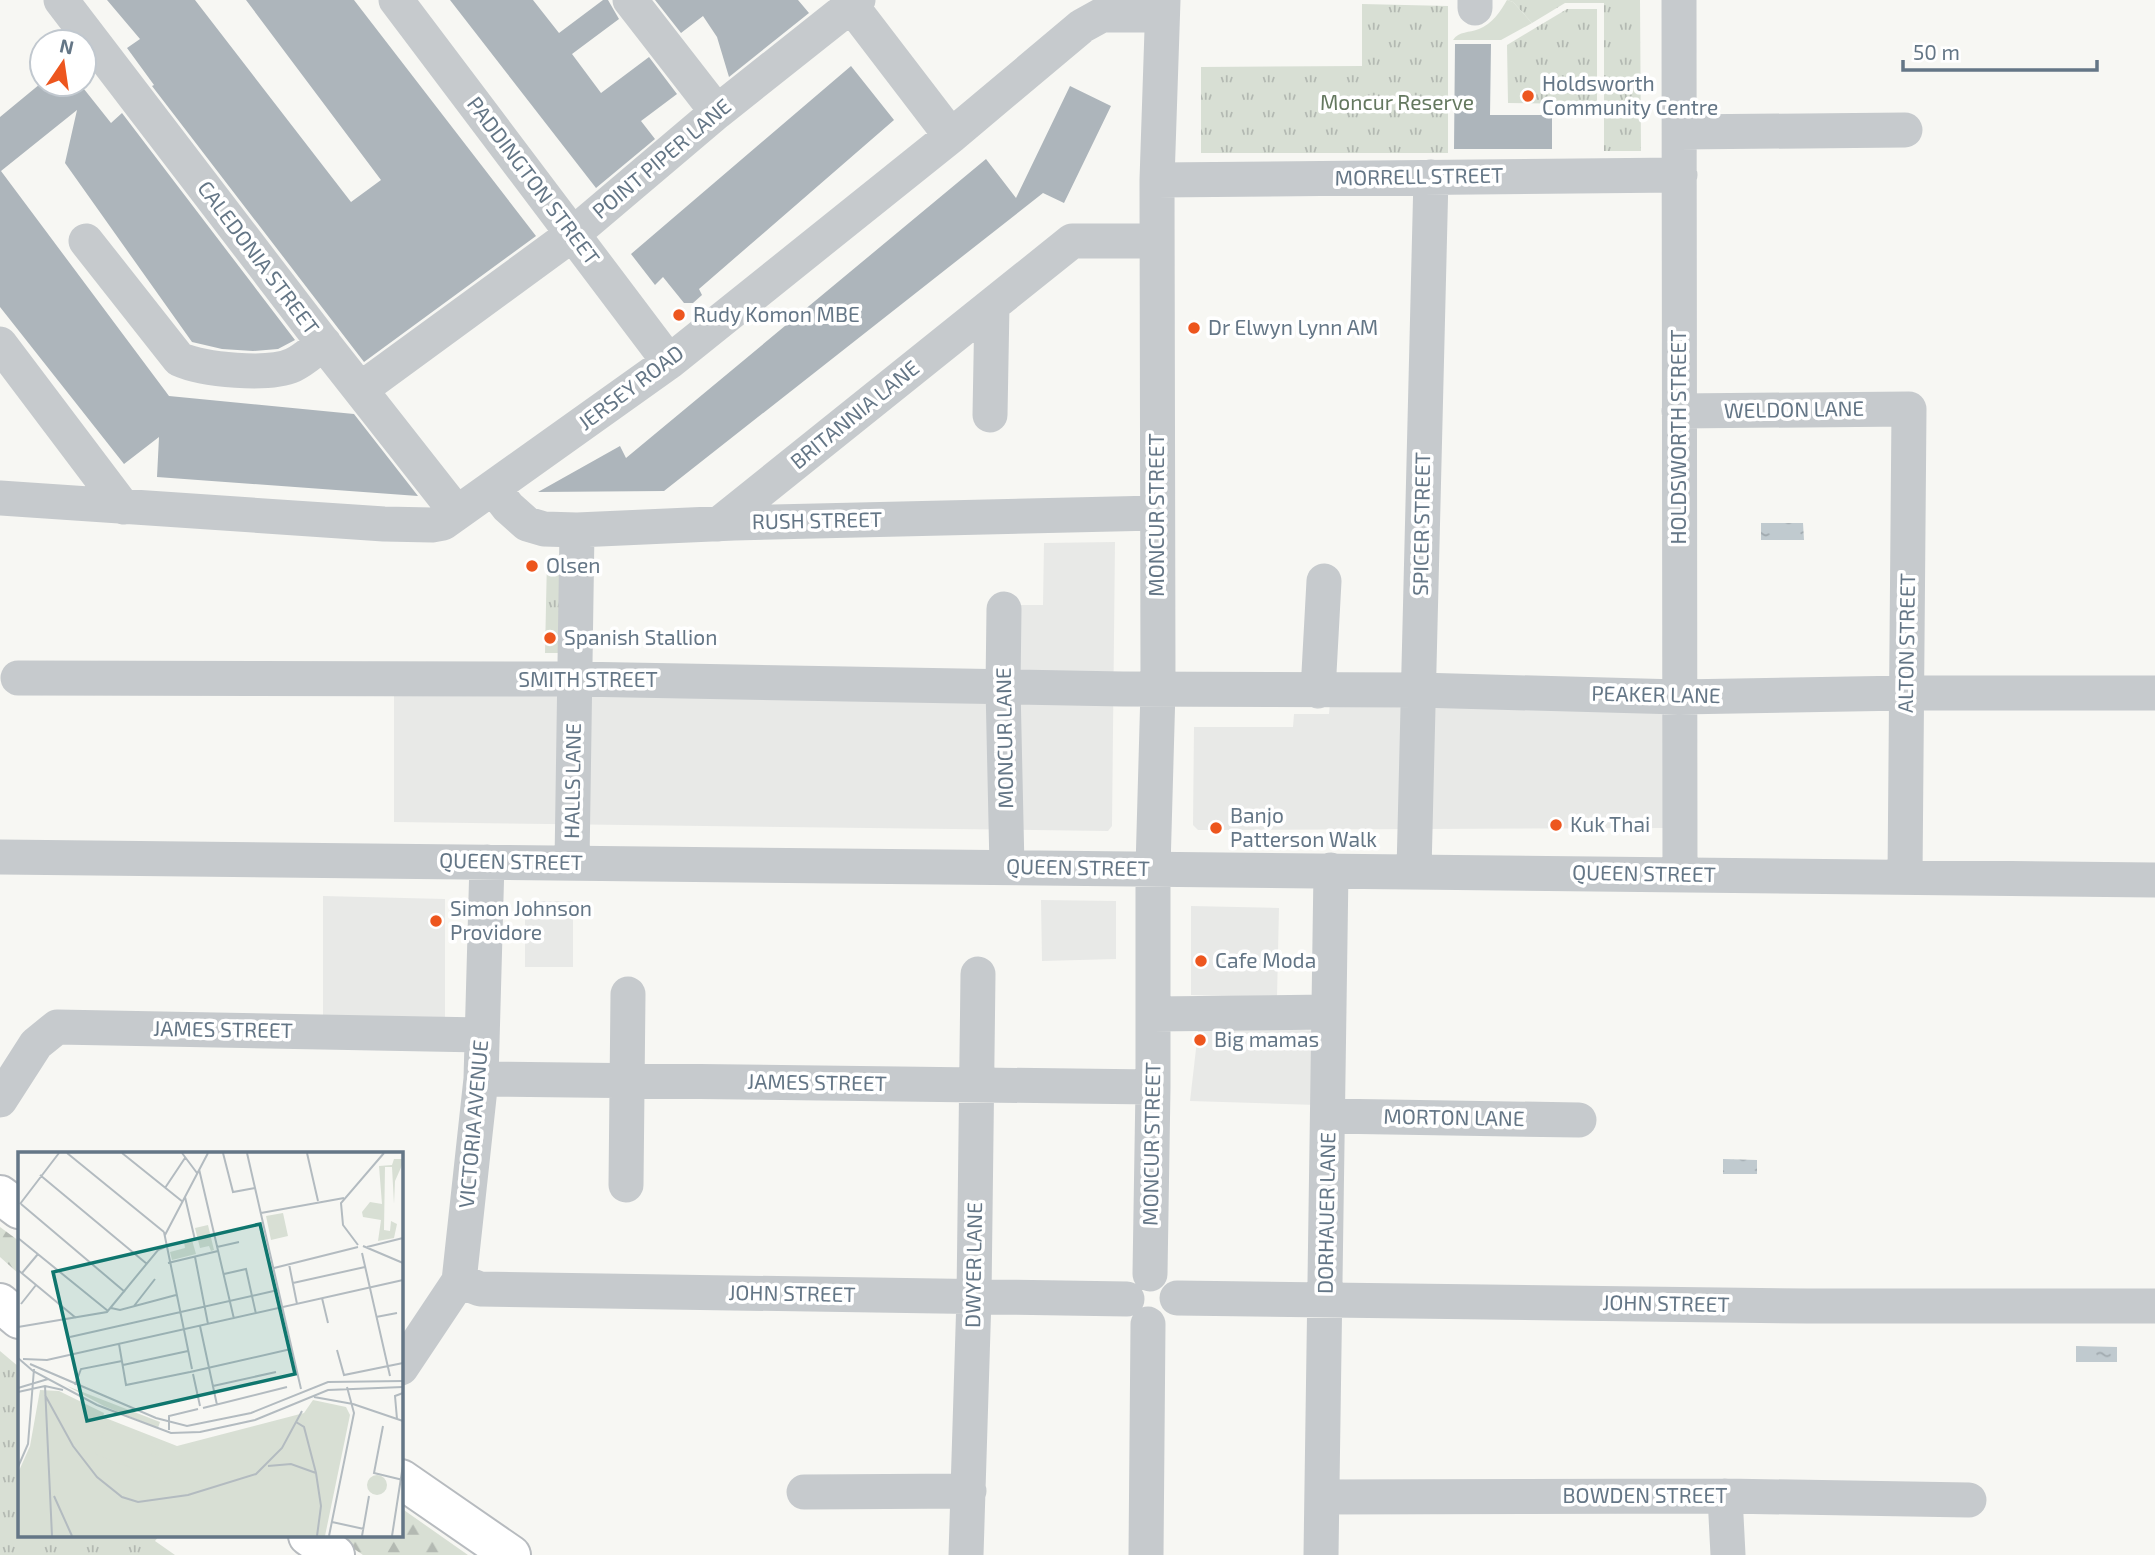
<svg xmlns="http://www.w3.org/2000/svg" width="2155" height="1555" font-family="'Exo 2',sans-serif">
	<defs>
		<pattern id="forest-firs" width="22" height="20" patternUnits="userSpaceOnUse" patternTransform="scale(1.75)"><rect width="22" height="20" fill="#d8dfd4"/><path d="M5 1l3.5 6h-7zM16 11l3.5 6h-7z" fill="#b3b9b2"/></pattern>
		<pattern id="park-tufts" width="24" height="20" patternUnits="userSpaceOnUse" patternTransform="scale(1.75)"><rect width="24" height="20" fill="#d8dfd4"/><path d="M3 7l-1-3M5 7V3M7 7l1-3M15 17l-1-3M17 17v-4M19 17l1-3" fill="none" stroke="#b3b9b2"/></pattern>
		<pattern id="water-ripples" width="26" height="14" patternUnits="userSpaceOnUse" patternTransform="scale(1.75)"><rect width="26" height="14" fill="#c0cacf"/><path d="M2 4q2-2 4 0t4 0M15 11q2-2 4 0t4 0" fill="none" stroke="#a0a9ae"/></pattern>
	</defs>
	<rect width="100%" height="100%" fill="#f7f7f3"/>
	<path fill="#e8e9e7" d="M 1115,542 L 1112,826 L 1108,831 L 394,822 L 394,694 L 1013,700 L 1015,605 L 1043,605 L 1044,543 Z
		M 1330,702 L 1664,703 L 1664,828 L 1198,830 L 1193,825 L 1194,727 L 1293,727 L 1294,714 L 1329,714 Z
		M 323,896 L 445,899 L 445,1017 L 323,1016 Z
		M 1041,900 L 1116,901 L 1116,959 L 1042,961 Z
		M 525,901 L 573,901 L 573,967 L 525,967 Z
		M 1191,906 L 1279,908 L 1277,997 L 1191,995 Z
		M 1199,1023 L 1317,1031 L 1316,1105 L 1190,1101 Z"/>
	<path fill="url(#forest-firs)" d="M 0,1227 L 19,1241 L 19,1274 L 0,1257 Z
		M 401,1508 L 468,1555 L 363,1555 L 335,1536 L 401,1536 Z"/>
	<path fill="url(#park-tufts)" d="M 1507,0 L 1640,0 L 1641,151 L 1604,151 L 1604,3 L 1565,3 L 1532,23 L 1513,2 Z
		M 1362,4 L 1448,6 L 1448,153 L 1201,153 L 1201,67 L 1362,66 Z
		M 1567,9 L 1597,9 L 1597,104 L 1508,103 L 1507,45 Z
		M 547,558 L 570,559 L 567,653 L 545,653 Z
		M 0,1351 L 19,1367 L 19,1536 L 159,1536 L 155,1541 L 175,1555 L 0,1555 Z"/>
	<path fill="#d8dfd4" d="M 1507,0 L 1513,2 L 1532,23 L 1501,40 L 1453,40 C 1459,31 1469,33 1479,29 C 1492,24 1500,12 1507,0 Z"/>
	<path fill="url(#water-ripples)" d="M 1761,523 L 1803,523 L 1804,540 L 1761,540 Z
		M 1723,1159 L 1757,1160 L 1757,1174 L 1723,1174 Z
		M 2076,1346 L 2117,1347 L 2117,1362 L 2076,1362 Z"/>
	<path fill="#adb5bb" d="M 107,0 L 195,0 L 351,202 L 381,180 L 246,0 L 354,0 L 536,236 L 364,362 L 152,86 L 154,85 L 127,48 L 140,39 Z
		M 450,0 L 533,0 L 559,33 L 603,0 L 608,0 L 619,19 L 572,54 L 601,93 L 649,57 L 677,94 L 641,121 L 655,139 L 596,188 Z
		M 655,0 L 798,0 L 809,13 L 729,77 L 717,37 L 703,16 L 681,33 Z
		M 1455,44 L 1491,44 L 1490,115 L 1552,115 L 1552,149 L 1454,149 Z
		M 851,66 L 894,120 L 699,289 L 702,295 L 693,303 L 684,303 L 663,277 L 655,285 L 631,254 Z
		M 40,84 L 80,84 L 111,123 L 122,113 L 295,340 L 278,349 L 253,351 L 222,349 L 192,342 L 65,163 L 77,110 L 1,171 L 169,396 L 354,414 L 418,496 L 157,477 L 159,437 L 124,464 L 0,307 L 0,117 Z
		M 1070,86 L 1111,106 L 1064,203 L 1043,193 L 664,491 L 538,492 L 620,446 L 626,458 L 986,159 L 1016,198 Z"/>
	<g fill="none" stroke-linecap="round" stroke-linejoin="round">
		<defs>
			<path id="major" d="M 0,1195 L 19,1209
				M 0,1303 L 19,1319
				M 401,1479 L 511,1555
				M 308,1536 L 335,1555"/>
		</defs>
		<use href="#major" stroke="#b7bbbf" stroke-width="42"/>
		<path stroke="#c6cacd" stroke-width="35" d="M 61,0 L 321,340 L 457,513
			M 396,0 L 669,362
			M 630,0 L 717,112
			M 847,0 L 951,136
			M 1679,0 L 1680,875
			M 1475,8 L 1475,0
			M 1680,132 L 1905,130
			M 1157,180 L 1680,175
			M 86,241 L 179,359 C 203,370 269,376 293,365 C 304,360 314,350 324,343
			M 0,344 L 123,507
			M 361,389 L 573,234 L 717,112 L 858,0
			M 1679,411 L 1909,409 L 1905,877
			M 990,415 L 992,305
			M 494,489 L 508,507 L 527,524 L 544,529 L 577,530 L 734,523 L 1157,513
			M 0,498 L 384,524 L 432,525 L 443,523 L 669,362 L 951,136 L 1082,26 L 1102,15 L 1162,15
			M 719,524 L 1072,241 L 1157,241
			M 1004,609 L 1003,687 L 1007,867
			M 18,678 L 575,679 L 1122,689 L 1418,690 L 1679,697 L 1907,693 L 2155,693
			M 1318,691 L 1324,581
			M 0,857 L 2155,880
			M 572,863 L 577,530
			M 1414,871 L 1431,177
			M 1153,1014 L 1329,1012
			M 481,1079 L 1153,1087
			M 0,1100 L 36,1044 L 57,1027 L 482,1035
			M 1328,1116 L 1579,1120
			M 626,1185 L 628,994
			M 1150,1274 L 1153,1087 L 1153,868 L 1158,690 L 1157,180 L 1163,0
			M 459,1281 L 480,1289 L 1127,1299
			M 1177,1298 L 1807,1306 L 2155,1306
			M 401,1368 L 459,1281 L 481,1079 L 487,862
			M 804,1492 L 969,1491
			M 1725,1496 L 1728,1555
			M 1322,1497 L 1725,1496 L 1969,1500
			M 966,1555 L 974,1297 L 978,974
			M 1146,1555 L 1148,1324
			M 1321,1555 L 1331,870"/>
		<use href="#major" stroke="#fff" stroke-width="38"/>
	</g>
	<g fill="#ed561e" stroke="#fff" stroke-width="2.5">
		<circle cx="1528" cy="96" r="7"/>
		<circle cx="679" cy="315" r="7"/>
		<circle cx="1194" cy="328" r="7"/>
		<circle cx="532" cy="566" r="7"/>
		<circle cx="550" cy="638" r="7"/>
		<circle cx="1556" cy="825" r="7"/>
		<circle cx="1216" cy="828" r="7"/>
		<circle cx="436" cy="921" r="7"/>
		<circle cx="1201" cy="961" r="7"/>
		<circle cx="1200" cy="1040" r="7"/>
	</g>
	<g text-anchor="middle" stroke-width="7" stroke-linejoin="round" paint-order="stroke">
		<g font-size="21" fill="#647686" stroke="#fff" text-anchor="start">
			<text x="1542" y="91">Holdsworth<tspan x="1542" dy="24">Community Centre</tspan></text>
			<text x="693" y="322">Rudy Komon MBE</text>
			<text x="1208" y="335">Dr Elwyn Lynn AM</text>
			<text x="546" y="573">Olsen</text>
			<text x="564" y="645">Spanish Stallion</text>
			<text x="1230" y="823">Banjo<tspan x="1230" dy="24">Patterson Walk</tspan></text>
			<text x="1570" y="832">Kuk Thai</text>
			<text x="450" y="916">Simon Johnson<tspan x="450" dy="24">Providore</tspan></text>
			<text x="1215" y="968">Cafe Moda</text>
			<text x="1214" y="1047">Big mamas</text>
		</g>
		<g font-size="21" fill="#64785f" stroke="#fff">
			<text x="1397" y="110">Moncur Reserve</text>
		</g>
		<g font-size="21" fill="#647686" stroke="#fff">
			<text transform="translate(662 159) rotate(-40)" y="7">POINT PIPER LANE</text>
			<text transform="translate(1419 177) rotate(-1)" y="7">MORRELL STREET</text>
			<text transform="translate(533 181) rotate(53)" y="7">PADDINGTON STREET</text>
			<text transform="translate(258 258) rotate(53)" y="7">CALEDONIA STREET</text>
			<text transform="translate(631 388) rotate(-37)" y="7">JERSEY ROAD</text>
			<text transform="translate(1794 410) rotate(-1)" y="7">WELDON LANE</text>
			<text transform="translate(855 415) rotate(-39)" y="7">BRITANNIA LANE</text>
			<text transform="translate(1679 437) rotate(-90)" y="7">HOLDSWORTH STREET</text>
			<text transform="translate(1157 515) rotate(-90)" y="7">MONCUR STREET</text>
			<text transform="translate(817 521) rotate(-1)" y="7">RUSH STREET</text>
			<text transform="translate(1422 524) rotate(-89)" y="7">SPICER STREET</text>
			<text transform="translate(1907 643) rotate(-89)" y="7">ALTON STREET</text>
			<text x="588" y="687">SMITH STREET</text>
			<text transform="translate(1656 695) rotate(1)" y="7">PEAKER LANE</text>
			<text transform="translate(1005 738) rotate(-91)" y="7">MONCUR LANE</text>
			<text transform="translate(573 781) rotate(-89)" y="7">HALLS LANE</text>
			<text transform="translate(511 862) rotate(1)" y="7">QUEEN STREET</text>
			<text transform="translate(1078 868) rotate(1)" y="7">QUEEN STREET</text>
			<text transform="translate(1644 874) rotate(1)" y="7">QUEEN STREET</text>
			<text transform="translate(223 1030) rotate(1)" y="7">JAMES STREET</text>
			<text transform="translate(817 1083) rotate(1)" y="7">JAMES STREET</text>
			<text transform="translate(1454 1118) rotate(1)" y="7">MORTON LANE</text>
			<text transform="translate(474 1124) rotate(-85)" y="7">VICTORIA AVENUE</text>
			<text transform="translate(1152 1144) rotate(-89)" y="7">MONCUR STREET</text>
			<text transform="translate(1327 1213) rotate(-89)" y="7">DORHAUER LANE</text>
			<text transform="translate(974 1265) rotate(-89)" y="7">DWYER LANE</text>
			<text transform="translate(792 1294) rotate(1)" y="7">JOHN STREET</text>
			<text transform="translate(1666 1304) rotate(1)" y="7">JOHN STREET</text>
			<text x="1645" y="1503">BOWDEN STREET</text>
		</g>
	</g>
	<g transform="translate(18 1152)">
		<rect width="385" height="385" fill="#f7f7f3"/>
		<path d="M 376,7 L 385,7 L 385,11 L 377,29 L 376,52 L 374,15 L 367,15 L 366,78 L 372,79 L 373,69 L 379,72 L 376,86 L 360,89 L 363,68 L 345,65 L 344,60 L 352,50 L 364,52 L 361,14 L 374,13 ZM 49,234 L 142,270 L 140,276 L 86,254 Z" fill="#d8dfd4"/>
		<path d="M 265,61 L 270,84 L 253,88 L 248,64 ZM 190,73 L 196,98 L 193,99 L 191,94 L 182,96 L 177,76 ZM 174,88 L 178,102 L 154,108 L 152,100 L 167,96 L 166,90 ZM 22,238 L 41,239 L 86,261 L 85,265 L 159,294 L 286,261 L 295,248 L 328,255 L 332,263 L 307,384 L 0,384 L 0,321 L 12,294 ZM349 333a10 10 0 1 1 20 0a10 10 0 1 1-20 0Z" fill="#d8dfd4"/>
		<path d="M 90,270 L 115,281 L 103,312 L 77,302 ZM 118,282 L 138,291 L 125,321 L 105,312 ZM 142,292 L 164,302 L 151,332 L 129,322 Z" fill="#d8dfd4"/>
		<path fill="none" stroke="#b3bbc0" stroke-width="2" d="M 49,1 L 146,80M 104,1 L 165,50M 164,1 L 179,21M 205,1 L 215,40 L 237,36M 229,1 L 283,237M 289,1 L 300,49M 181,17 L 216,167M 22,23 L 129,112M 147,36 L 167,6M 167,45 L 177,88M 2,52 L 41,1M 3,52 L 107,140M 243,61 L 326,46M 146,80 L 174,217M 147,83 L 190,1M 0,86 L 90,159M 340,93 L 325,73 L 323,51 L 366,1M 345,94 L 385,111M 199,95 L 221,90M 349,95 L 385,86M 344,101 L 372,224M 177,105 L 190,172M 150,111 L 200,99M 271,112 L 279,152M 256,116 L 340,95M 0,118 L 58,166M 4,121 L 20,102M 206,122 L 228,117 L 238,162M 275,131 L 347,115M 304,146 L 310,171M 3,152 L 18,133M 116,154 L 137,127M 93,156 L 102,158 L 158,143M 358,165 L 379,161M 182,174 L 199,253M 0,175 L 89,160 L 140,98 L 147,95M 52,185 L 260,138M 101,192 L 108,233 L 172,220M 319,198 L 326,223 L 385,211M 0,206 L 15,219 L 79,253 L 153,281 L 182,280 L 237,268 L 310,238 L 385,235M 5,207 L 29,208 L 385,128M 12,212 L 138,266 L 169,274 L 233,261 L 310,230 L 385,229M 105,213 L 170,199M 177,219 L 172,220 L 273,197M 175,222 L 182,254M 57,233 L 63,217 L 104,209M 27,234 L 34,384M 195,234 L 258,220M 0,236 L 30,227M 0,240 L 27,234 L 45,238M 27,243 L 55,294 L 79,325 L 104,345 L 120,350 L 170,343 L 238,322 L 264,296 L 284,259M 296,245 L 335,252M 335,252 L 385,269M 185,256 L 269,235M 379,267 L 377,244 L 385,241M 278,270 L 286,275 L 298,321 L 303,354 L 299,384M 365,274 L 356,321 L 385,328M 151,278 L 151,264 L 180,257M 250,314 L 273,312 L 298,321M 0,315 L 10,292 L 16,217M 36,344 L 54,384M 314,370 L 346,377M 311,384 L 336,261 L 329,235M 344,384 L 351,344M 374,384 L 385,313"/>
		<path fill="#0f766e" fill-opacity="0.15" stroke="#0f766e" stroke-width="3.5" d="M 242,72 L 277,222 L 69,269 L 35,120 Z"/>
		<rect width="385" height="385" fill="none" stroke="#647686" stroke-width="3.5"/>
	</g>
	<g transform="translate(63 63) rotate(13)"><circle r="33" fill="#ffffff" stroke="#c1c8cf" stroke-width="2"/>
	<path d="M0-5L12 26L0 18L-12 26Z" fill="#ed561e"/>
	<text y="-10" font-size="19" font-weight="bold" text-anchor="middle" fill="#647686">N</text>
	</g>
	<path d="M1903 60v10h194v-10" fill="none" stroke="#647686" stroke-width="3.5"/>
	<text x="1913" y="60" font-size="21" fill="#647686" stroke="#ffffff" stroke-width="5" paint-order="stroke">50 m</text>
</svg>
